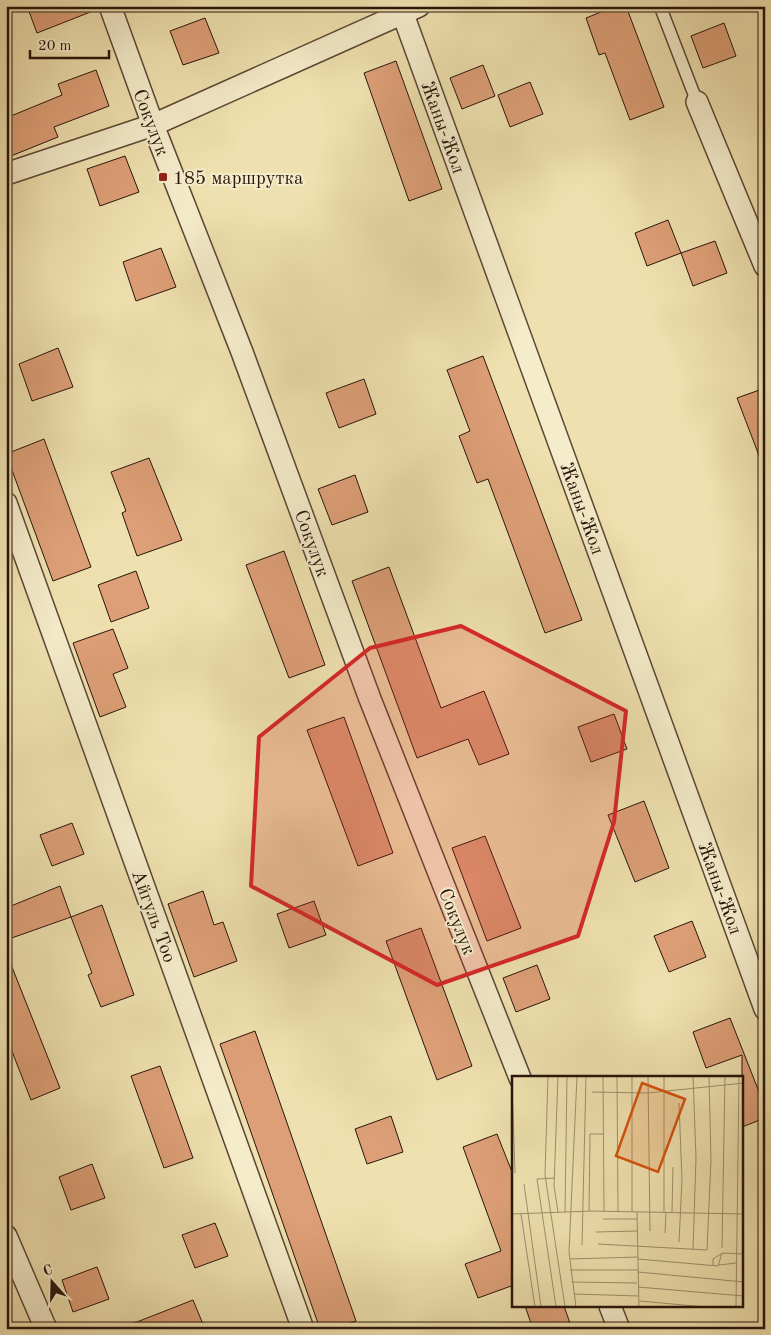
<svg xmlns="http://www.w3.org/2000/svg" width="771" height="1335" font-family="'Old Standard TT',serif">
	<rect width="100%" height="100%" fill="#efe1af"/>
	<filter id="stains"><feTurbulence type="fractalNoise" baseFrequency=".004" numOctaves="4"/><feColorMatrix values="0 0 0 0 .2 0 0 0 0 .09 0 0 0 0 .02 0 0 0 .5 -.17"/></filter>
	<radialGradient id="worn" r=".72"><stop offset=".6" stop-color="#630" stop-opacity="0"/><stop offset="1" stop-color="#630" stop-opacity=".3"/></radialGradient>
	<path fill="#dd9f77" stroke="#28140b" d="M 27,6 L 98,6 L 98,9 L 37,33 Z
		M 616,6 L 626,6 L 664,107 L 630,120 L 605,53 L 599,55 L 586,18 Z
		M 205,18 L 219,53 L 183,65 L 170,31 Z
		M 724,23 L 736,56 L 703,68 L 691,36 Z
		M 396,61 L 442,189 L 409,201 L 364,73 Z
		M 483,65 L 495,96 L 462,109 L 450,78 Z
		M 96,70 L 109,106 L 54,127 L 58,137 L 6,158 L 6,118 L 62,95 L 58,84 Z
		M 530,82 L 543,114 L 510,127 L 498,95 Z
		M 125,156 L 139,192 L 100,206 L 87,169 Z
		M 668,220 L 681,253 L 647,266 L 635,233 Z
		M 715,241 L 727,273 L 693,286 L 681,253 Z
		M 161,248 L 176,287 L 136,301 L 123,262 Z
		M 58,348 L 73,387 L 32,401 L 19,364 Z
		M 483,356 L 582,620 L 545,633 L 488,479 L 477,483 L 459,436 L 470,431 L 447,370 Z
		M 364,379 L 376,414 L 339,428 L 326,393 Z
		M 765,388 L 765,466 L 763,466 L 737,398 Z
		M 44,439 L 91,567 L 53,581 L 6,454 Z
		M 149,458 L 182,540 L 137,556 L 122,513 L 126,511 L 111,472 Z
		M 355,475 L 368,512 L 332,525 L 318,489 Z
		M 284,551 L 325,665 L 289,678 L 246,565 Z
		M 389,567 L 441,708 L 484,691 L 509,754 L 479,765 L 468,739 L 417,758 L 352,581 Z
		M 136,571 L 149,608 L 111,622 L 98,585 Z
		M 113,629 L 128,668 L 113,674 L 126,707 L 100,717 L 73,643 Z
		M 614,714 L 627,749 L 591,762 L 578,727 Z
		M 344,717 L 393,853 L 358,866 L 307,730 Z
		M 644,801 L 669,868 L 635,882 L 608,815 Z
		M 72,823 L 84,854 L 52,866 L 40,835 Z
		M 485,836 L 521,928 L 487,941 L 452,848 Z
		M 60,886 L 71,917 L 6,940 L 6,908 Z
		M 203,891 L 214,925 L 223,922 L 237,961 L 194,977 L 168,904 Z
		M 314,901 L 326,935 L 289,948 L 277,914 Z
		M 102,905 L 134,995 L 101,1007 L 88,975 L 92,973 L 71,917 Z
		M 692,921 L 706,957 L 669,972 L 654,936 Z
		M 421,928 L 472,1066 L 437,1080 L 386,941 Z
		M 6,952 L 60,1088 L 31,1100 L 6,1036 Z
		M 537,965 L 550,999 L 516,1012 L 503,978 Z
		M 730,1018 L 765,1107 L 765,1118 L 742,1127 L 742,1055 L 706,1068 L 693,1032 Z
		M 255,1031 L 356,1321 L 333,1329 L 320,1329 L 220,1044 Z
		M 160,1066 L 193,1158 L 164,1168 L 131,1076 Z
		M 391,1116 L 403,1152 L 367,1164 L 355,1129 Z
		M 497,1134 L 514,1177 L 514,1277 L 511,1278 L 514,1285 L 478,1298 L 465,1264 L 501,1251 L 463,1147 Z
		M 92,1164 L 105,1198 L 71,1210 L 59,1177 Z
		M 215,1223 L 228,1256 L 195,1268 L 182,1235 Z
		M 97,1267 L 109,1299 L 73,1312 L 62,1280 Z
		M 193,1300 L 205,1329 L 124,1329 L 124,1327 Z
		M 525,1306 L 564,1306 L 572,1329 L 533,1329 Z"/>
	<g fill="none" stroke-linecap="round" stroke-linejoin="round">
		<defs>
			<path id="lane" d="M 660,6 L 697,102"/>
			<path id="street" d="M 110,6 L 153,125 L 242,352 L 370,699 L 520,1078
				M 400,6 L 765,1009
				M 697,102 L 765,266
				M 6,174 L 153,125 L 419,6
				M 6,503 L 303,1329
				M 6,1236 L 46,1329
				M 610,1306 L 619,1329"/>
		</defs>
		<use href="#lane" stroke="#5a4734" stroke-width="14"/>
		<use href="#street" stroke="#5a4734" stroke-width="24"/>
		<use href="#lane" stroke="#f5eccb" stroke-width="11"/>
		<use href="#street" stroke="#f5eccb" stroke-width="21"/>
	</g>
	<path fill="#d62828" fill-opacity="0.2" stroke="#d62828" stroke-width="4" stroke-linejoin="round" d="M 461,626 L 626,711 L 614,822 L 578,936 L 437,985 L 251,886 L 259,737 L 370,648 Z"/>
	<rect fill="#8f2418" stroke="#f5eccb" stroke-width="2" x="158" y="172" width="10" height="10" rx="2.5"/>
	<g text-anchor="middle" stroke-width="4" stroke-linejoin="round" paint-order="stroke">
		<g font-size="19" fill="#28140b" stroke="#f5eccb">
			<text transform="translate(152 122) rotate(69)" y="7">Сокулук</text>
			<text transform="translate(444 127) rotate(70)" y="7">Жаны-Жол</text>
			<text transform="translate(583 508) rotate(70)" y="7">Жаны-Жол</text>
			<text transform="translate(313 543) rotate(70)" y="7">Сокулук</text>
			<text transform="translate(721 888) rotate(70)" y="7">Жаны-Жол</text>
			<text transform="translate(155 916) rotate(70)" y="7">Айгуль Тоо</text>
			<text transform="translate(458 921) rotate(68)" y="7">Сокулук</text>
		</g>
		<g font-size="19" fill="#28140b" stroke="#f5eccb" text-anchor="start">
			<text x="173" y="184">185 маршрутка</text>
		</g>
	</g>
	<g transform="translate(512 1076)">
		<rect width="231" height="231" fill="#efe1af"/>
		<path fill="none" stroke="#9f8f6d" stroke-width="1" d="M 36,0 L 33,99 L 53,231M 91,0 L 92,135M 105,0 L 106,135M 120,0 L 120,135M 136,0 L 138,155M 152,0 L 152,136M 0,10 L 3,97M 80,16 L 136,17 L 232,7M 167,27 L 170,104 L 167,166M 43,102 L 25,103 L 44,231M 12,108 L 29,231M 77,135 L 78,58 L 92,58M 46,136 L 42,110 L 46,0M 53,136 L 55,0M 125,136 L 127,231M 160,136 L 161,91M 0,138 L 80,135 L 232,138M 9,138 L 23,231M 91,143 L 125,143M 84,156 L 125,155M 153,157 L 154,136M 86,168 L 195,174 L 199,84 L 197,0M 70,169 L 74,0M 210,172 L 213,0M 181,173 L 184,82 L 181,0M 58,183 L 126,181M 126,183 L 206,190 L 210,177 L 232,178M 201,189 L 201,183 L 209,178M 207,189 L 224,187M 58,194 L 126,194M 126,196 L 232,206M 60,206 L 125,207M 126,211 L 232,220M 62,218 L 127,220M 128,225 L 193,231M 64,231 L 57,176 L 65,0M 224,231 L 227,0"/>
		<path fill="#d5520c" fill-opacity="0.15" stroke="#d5520c" stroke-width="2.5" d="M 130,7 L 173,23 L 146,96 L 104,80 Z"/>
		<rect width="231" height="231" fill="none" stroke="#28140b" stroke-width="2.5"/>
	</g>
	<rect width="771" height="1335" fill="none" stroke="#efe1af" stroke-width="25"/>
	<rect x="8" y="8" width="756" height="1320" fill="none" stroke="#28140b" stroke-width="2.5"/>
	<rect x="12" y="12" width="746" height="1310" fill="none" stroke="#28140b"/>
	<g transform="translate(52 1282) rotate(340)" stroke="#f5eccb" stroke-width="4" paint-order="stroke">
	<path d="M0-4L9 19L0 12L-9 19Z" fill="#28140b"/>
	<text y="-8" font-size="14" font-weight="bold" text-anchor="middle" fill="#28140b">С</text>
	</g>
	<path d="M30 50v8h79v-8" fill="none" stroke="#28140b" stroke-width="2.5"/>
	<text x="38" y="50" font-size="15" fill="#28140b" stroke="#f5eccb" stroke-width="4" paint-order="stroke">20 m</text>
	<rect width="100%" height="100%" filter="url(#stains)"/>
	<rect width="100%" height="100%" fill="url(#worn)"/>
</svg>
